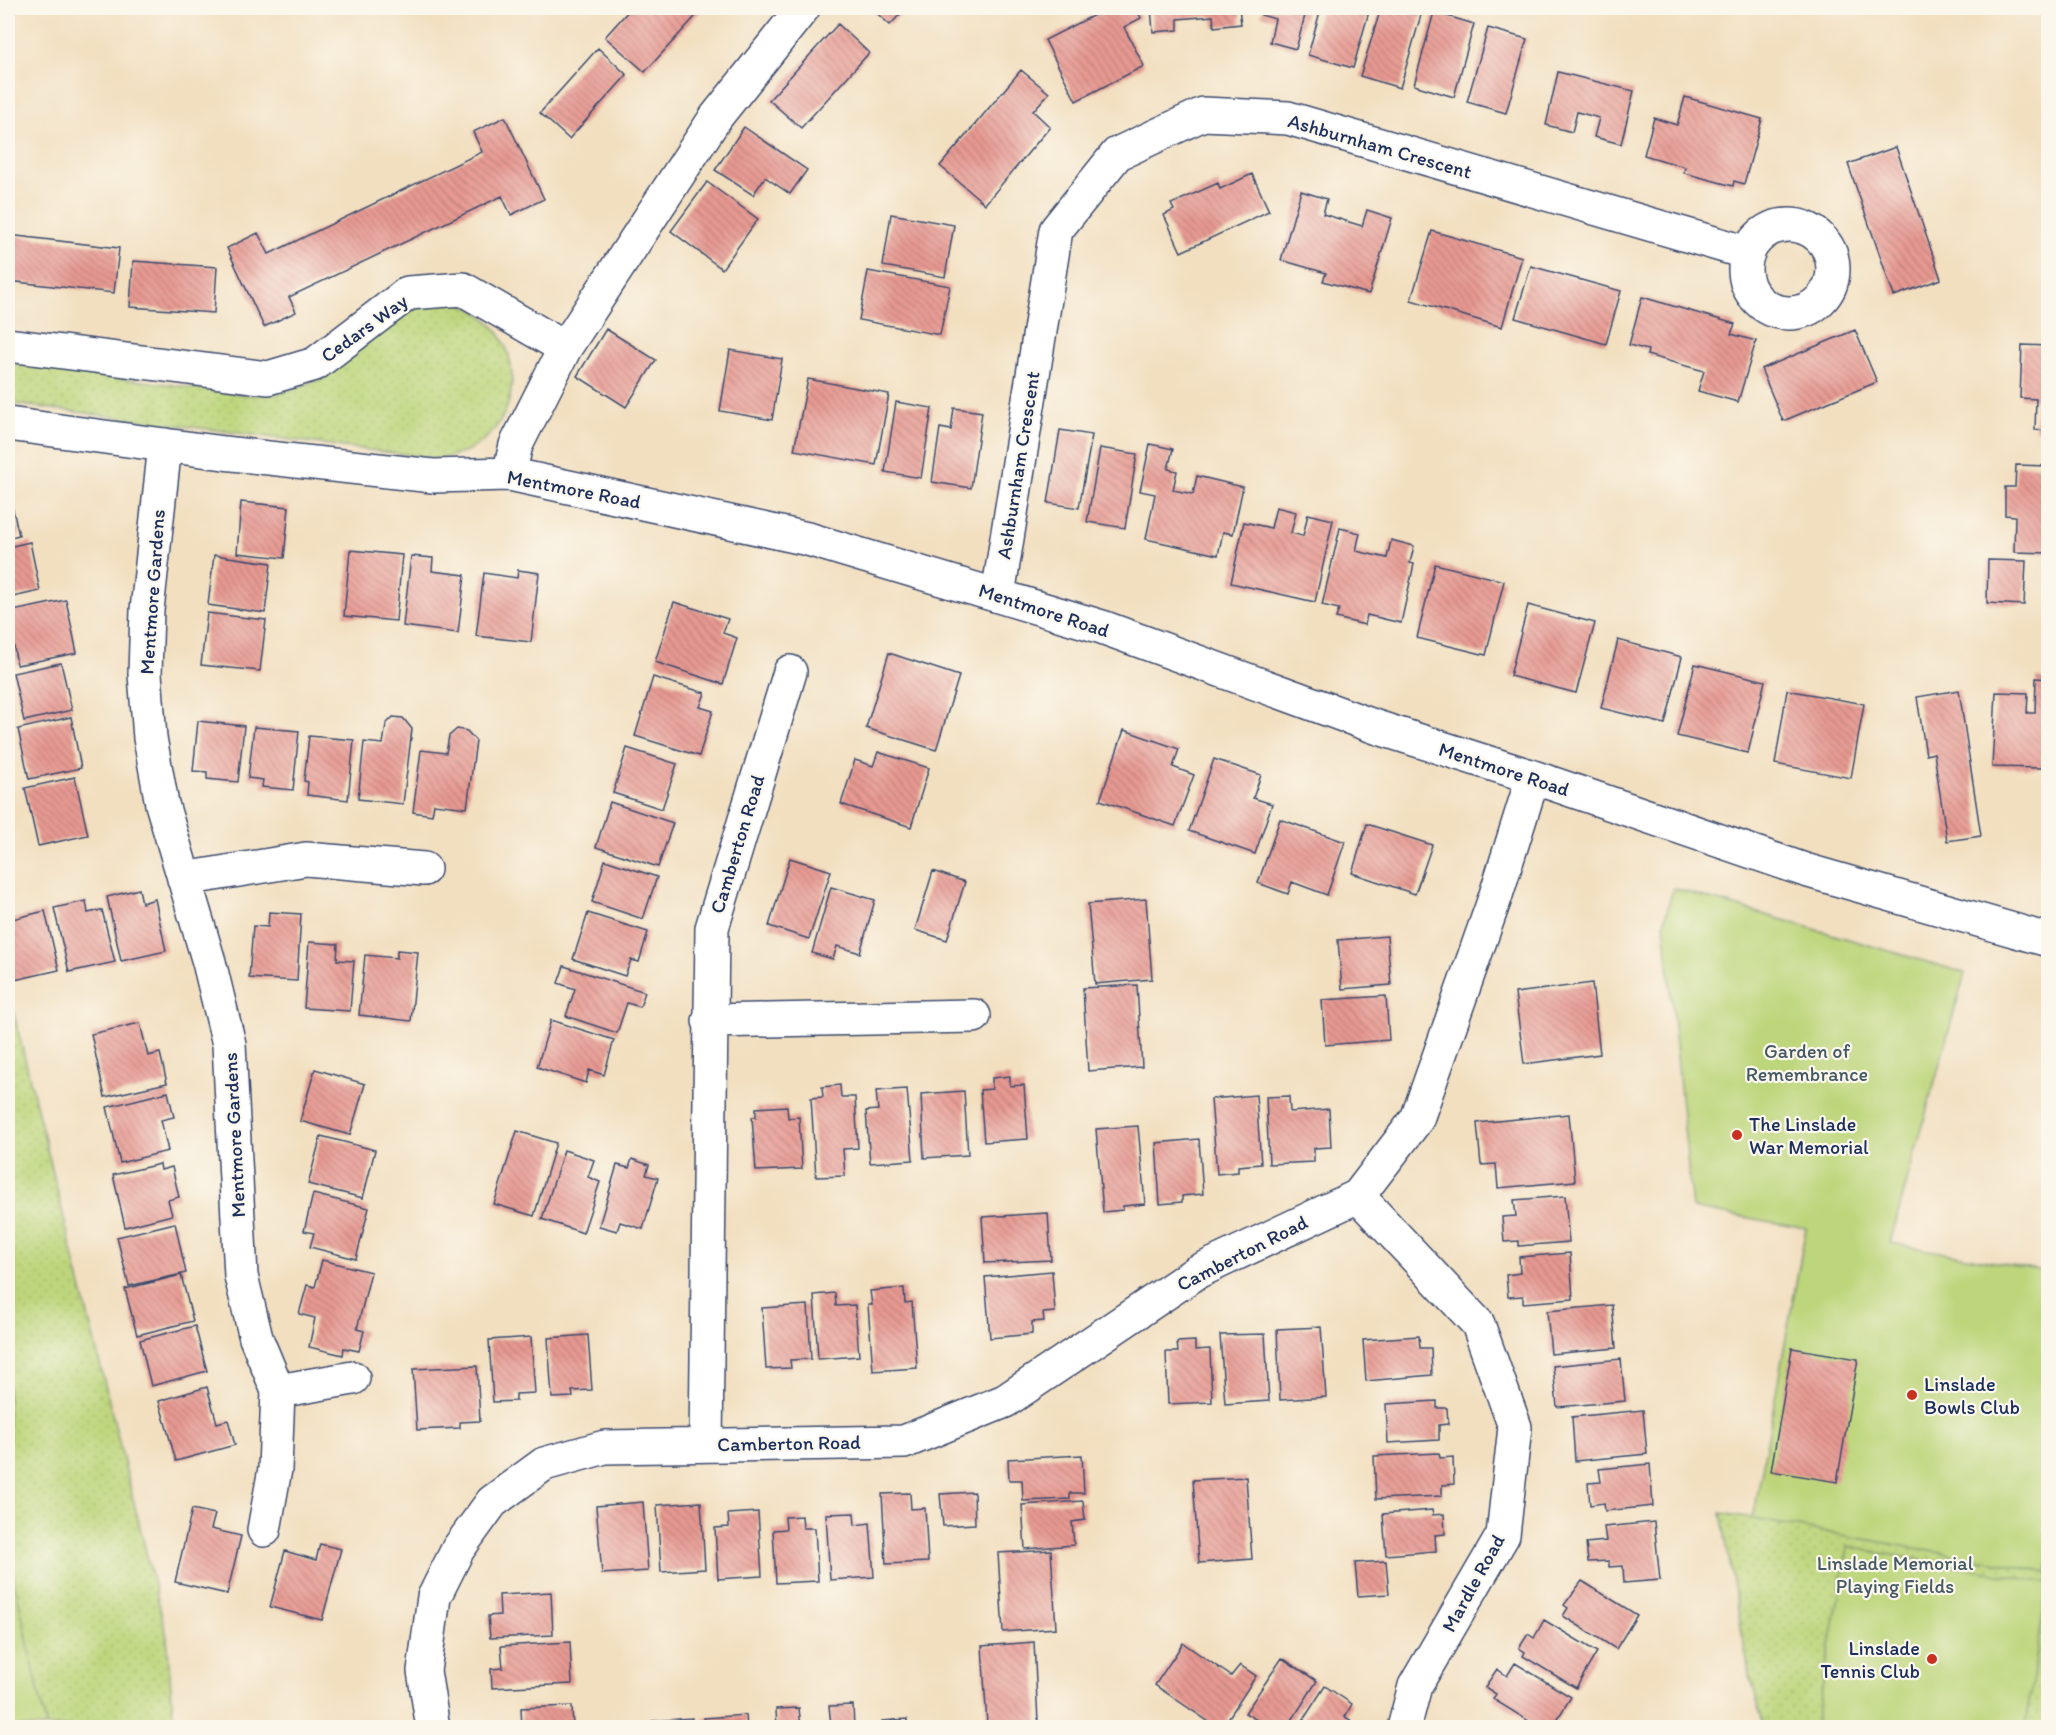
<svg xmlns="http://www.w3.org/2000/svg" width="2056" height="1735" font-family="Itim,sans-serif">
	<defs>
		<pattern id="grass-dots" width="8" height="8" patternUnits="userSpaceOnUse" patternTransform="scale(1.5)"><rect width="8" height="8" fill="#bdd67b"/><path d="M2 2h.1M6 6h.1" fill="none" stroke="#a2b86d" stroke-width="1.8" stroke-linecap="round"/></pattern>
		<pattern id="building-back-hatch" width="6" height="6" patternUnits="userSpaceOnUse" patternTransform="scale(1.5)"><rect width="6" height="6" fill="#e89a92"/><path d="M-1 5l2 2M0 0l6 6M5-1l2 2" fill="none" stroke="#bb7e7a"/></pattern>
	</defs>
	<rect width="100%" height="100%" fill="#fbf7ec"/>
	<filter id="ink" filterUnits="userSpaceOnUse"><feTurbulence type="fractalNoise" baseFrequency=".0167" numOctaves="2"/><feDisplacementMap in="SourceGraphic" scale="12" xChannelSelector="R" yChannelSelector="G"/><feConvolveMatrix kernelMatrix="1 2 1 2 8 2 1 2 1" color-interpolation-filters="sRGB"/></filter>
	<filter id="wash" filterUnits="userSpaceOnUse"><feTurbulence type="fractalNoise" baseFrequency=".008" numOctaves="4" result="noise"/><feDisplacementMap in="SourceGraphic" scale="24" xChannelSelector="R" yChannelSelector="G"/><feGaussianBlur stdDeviation="1.35" result="paint"/><feColorMatrix in="noise" values="0 0 0 0 0 0 0 0 0 0 0 0 0 0 0 0 0 1.4 0 .05"/><feComposite in="paint" operator="in"/></filter>
	<g filter="url(#wash)">
		<rect width="100%" height="100%" fill="#f2dfc0"/>
		<path fill="url(#grass-dots)" stroke="#6c826c" stroke-width="1.5" d="M 449,298 C 457,302 466,305 474,310 C 522,338 525,410 480,443 C 467,453 453,456 438,459 L 8,403 L 8,363 L 247,395 L 277,394 L 325,378 L 402,313 Z
			M 8,990 L 167,1637 L 174,1727 L 8,1727 Z
			M 1806,1228 L 2048,1272 L 2048,1727 L 1764,1727 L 1748,1667 L 1721,1513 L 1754,1518 Z"/>
		<path fill="#bdd67b" stroke="#6c826c" stroke-width="1.5" d="M 1673,888 L 1965,973 L 1890,1243 L 2048,1272 L 2048,1572 L 1753,1519 L 1806,1228 L 1692,1208 L 1664,923 Z
			M 1848,1547 L 2048,1583 L 2025,1727 L 1815,1727 Z
			M 8,1552 L 46,1725 L 46,1727 L 8,1727 Z"/>
		<g id="blocks">
			<path fill="url(#building-back-hatch)" d="M 631,8 L 703,8 L 645,72 L 605,37 Z
				M 871,8 L 906,8 L 890,25 Z
				M 1108,8 L 1136,8 L 1141,18 L 1124,27 L 1144,66 L 1076,101 L 1045,40 Z
				M 1151,8 L 1239,8 L 1241,24 L 1214,27 L 1213,16 L 1178,19 L 1178,30 L 1153,32 Z
				M 1263,8 L 1307,8 L 1296,49 L 1270,42 L 1275,19 L 1261,15 Z
				M 1321,8 L 1370,8 L 1353,68 L 1308,55 Z
				M 1381,8 L 1423,8 L 1400,88 L 1360,76 Z
				M 1434,12 L 1474,24 L 1454,97 L 1414,85 Z
				M 838,24 L 869,53 L 801,128 L 769,100 Z
				M 1488,28 L 1527,39 L 1506,113 L 1467,102 Z
				M 598,48 L 627,75 L 569,139 L 540,113 Z
				M 1021,70 L 1049,93 L 1033,111 L 1050,127 L 985,204 L 940,166 Z
				M 1558,72 L 1634,91 L 1621,144 L 1594,137 L 1599,118 L 1577,112 L 1572,132 L 1546,125 Z
				M 1685,97 L 1762,119 L 1744,184 L 1734,181 L 1733,186 L 1684,173 L 1685,167 L 1644,155 L 1654,118 L 1677,125 Z
				M 505,117 L 544,199 L 511,215 L 502,196 L 289,297 L 296,312 L 264,327 L 227,248 L 258,233 L 269,254 L 482,152 L 473,132 Z
				M 744,127 L 807,170 L 790,194 L 765,177 L 753,195 L 715,170 Z
				M 1896,147 L 1941,279 L 1894,296 L 1848,164 Z
				M 1252,174 L 1269,211 L 1181,252 L 1164,215 L 1174,210 L 1171,204 L 1218,183 L 1220,189 Z
				M 707,182 L 758,219 L 722,269 L 671,231 Z
				M 1301,191 L 1327,199 L 1323,214 L 1362,226 L 1367,210 L 1392,218 L 1369,294 L 1323,281 L 1326,273 L 1281,260 Z
				M 891,214 L 954,225 L 945,277 L 883,266 Z
				M 1432,231 L 1522,257 L 1502,327 L 1411,300 Z
				M 8,235 L 119,248 L 114,293 L 8,281 Z
				M 133,261 L 217,267 L 214,313 L 130,307 Z
				M 1531,266 L 1621,291 L 1606,344 L 1515,318 Z
				M 868,271 L 950,286 L 940,335 L 859,320 Z
				M 1642,297 L 1735,324 L 1731,334 L 1756,341 L 1738,402 L 1698,391 L 1704,371 L 1647,355 L 1648,350 L 1629,345 Z
				M 606,329 L 656,360 L 626,407 L 577,376 Z
				M 1855,330 L 1877,382 L 1783,421 L 1761,369 Z
				M 2022,345 L 2048,346 L 2048,431 L 2035,430 L 2036,399 L 2020,398 Z
				M 730,350 L 782,359 L 772,420 L 720,411 Z
				M 808,379 L 889,394 L 876,465 L 794,450 Z
				M 896,402 L 932,408 L 921,478 L 885,472 Z
				M 954,408 L 982,412 L 971,488 L 932,482 L 940,428 L 951,430 Z
				M 1060,430 L 1092,435 L 1079,508 L 1048,503 Z
				M 1150,444 L 1173,449 L 1168,469 L 1177,471 L 1173,490 L 1193,494 L 1197,476 L 1243,487 L 1233,534 L 1223,532 L 1218,555 L 1146,539 L 1155,494 L 1140,491 Z
				M 1100,448 L 1137,454 L 1125,528 L 1087,522 Z
				M 2016,465 L 2048,466 L 2048,553 L 2014,552 L 2015,516 L 2005,515 L 2005,487 L 2015,487 Z
				M 8,489 L 19,535 L 8,538 Z
				M 241,502 L 289,507 L 284,558 L 237,553 Z
				M 1276,507 L 1296,512 L 1291,533 L 1303,536 L 1308,514 L 1333,520 L 1315,602 L 1231,583 L 1244,522 L 1271,528 Z
				M 1340,528 L 1360,533 L 1356,551 L 1387,558 L 1391,540 L 1414,546 L 1410,563 L 1414,564 L 1401,623 L 1367,615 L 1365,625 L 1336,618 L 1339,609 L 1322,605 Z
				M 30,542 L 40,591 L 8,598 L 8,547 Z
				M 350,550 L 402,555 L 396,621 L 344,616 Z
				M 214,555 L 271,563 L 265,613 L 208,605 Z
				M 411,556 L 433,558 L 432,571 L 465,575 L 458,633 L 403,626 Z
				M 1988,560 L 2026,561 L 2024,605 L 1987,603 Z
				M 1435,564 L 1504,581 L 1486,655 L 1417,638 Z
				M 518,570 L 539,573 L 531,642 L 476,636 L 484,573 L 517,578 Z
				M 66,600 L 77,653 L 17,665 L 8,612 Z
				M 674,602 L 728,619 L 723,633 L 737,638 L 723,684 L 655,662 Z
				M 1528,605 L 1595,623 L 1576,693 L 1510,676 Z
				M 207,613 L 266,620 L 260,671 L 201,665 Z
				M 1618,640 L 1682,657 L 1665,724 L 1601,708 Z
				M 889,653 L 959,676 L 936,750 L 866,728 Z
				M 61,663 L 72,710 L 24,721 L 13,673 Z
				M 1695,664 L 1765,681 L 1748,753 L 1677,736 Z
				M 653,677 L 705,693 L 700,707 L 713,711 L 699,756 L 635,736 Z
				M 2036,678 L 2048,679 L 2048,752 L 2043,751 L 2042,768 L 1992,767 L 1996,692 L 2028,693 L 2027,713 L 2035,713 Z
				M 1787,690 L 1864,704 L 1851,778 L 1775,764 Z
				M 1959,690 L 1981,836 L 1947,841 L 1934,753 L 1926,755 L 1917,697 Z
				M 71,717 L 81,768 L 29,779 L 18,729 Z
				M 393,717 L 403,718 L 412,729 L 403,804 L 358,799 L 364,742 L 383,744 L 386,724 Z
				M 198,721 L 244,726 L 238,782 L 207,779 L 207,772 L 193,771 Z
				M 254,727 L 299,731 L 293,790 L 262,787 L 263,780 L 248,778 Z
				M 457,729 L 467,731 L 476,741 L 467,808 L 434,804 L 432,815 L 413,812 L 421,750 L 446,753 L 449,736 Z
				M 1124,730 L 1179,749 L 1173,767 L 1194,775 L 1175,826 L 1100,800 Z
				M 309,736 L 354,740 L 348,800 L 307,795 L 308,782 L 304,781 Z
				M 627,748 L 677,764 L 662,809 L 613,793 Z
				M 878,752 L 929,768 L 911,827 L 841,804 L 855,760 L 873,766 Z
				M 1214,759 L 1261,775 L 1253,798 L 1272,804 L 1255,854 L 1189,831 Z
				M 75,777 L 88,835 L 38,846 L 25,788 Z
				M 610,802 L 673,823 L 658,867 L 596,847 Z
				M 1280,819 L 1345,842 L 1327,895 L 1292,882 L 1288,894 L 1258,883 Z
				M 1367,824 L 1432,845 L 1415,894 L 1352,873 Z
				M 790,858 L 831,871 L 809,939 L 769,926 Z
				M 605,860 L 657,877 L 643,919 L 592,902 Z
				M 933,871 L 965,882 L 947,940 L 915,930 Z
				M 831,887 L 875,900 L 860,953 L 837,946 L 833,959 L 812,953 Z
				M 139,889 L 142,903 L 155,899 L 166,951 L 121,961 L 107,897 Z
				M 1146,899 L 1152,979 L 1095,984 L 1088,904 Z
				M 86,901 L 88,913 L 102,910 L 115,962 L 69,972 L 54,908 Z
				M 45,911 L 59,970 L 10,981 L 8,969 L 8,920 Z
				M 269,912 L 301,914 L 297,981 L 249,978 L 253,926 L 268,927 Z
				M 588,913 L 648,932 L 639,962 L 631,960 L 625,976 L 573,959 Z
				M 1387,936 L 1391,985 L 1342,989 L 1338,940 Z
				M 309,942 L 338,944 L 337,960 L 354,961 L 350,1011 L 304,1008 Z
				M 397,950 L 418,952 L 411,1021 L 359,1015 L 365,955 L 397,958 Z
				M 564,966 L 645,992 L 640,1007 L 627,1003 L 617,1033 L 566,1016 L 575,989 L 558,983 Z
				M 1592,983 L 1600,1054 L 1524,1064 L 1515,993 Z
				M 1137,985 L 1142,1067 L 1088,1071 L 1083,988 Z
				M 1386,996 L 1389,1040 L 1325,1045 L 1322,1000 Z
				M 551,1020 L 614,1040 L 604,1075 L 589,1070 L 586,1083 L 537,1067 Z
				M 140,1023 L 148,1056 L 160,1053 L 167,1083 L 105,1097 L 91,1034 Z
				M 315,1069 L 365,1084 L 350,1135 L 300,1121 Z
				M 1010,1076 L 1010,1086 L 1024,1085 L 1028,1139 L 984,1142 L 980,1090 L 992,1089 L 992,1078 Z
				M 840,1085 L 841,1097 L 855,1097 L 858,1148 L 843,1149 L 845,1176 L 816,1177 L 811,1098 L 823,1097 L 822,1087 Z
				M 907,1089 L 913,1160 L 870,1163 L 866,1111 L 878,1110 L 876,1091 Z
				M 964,1091 L 968,1155 L 924,1158 L 921,1094 Z
				M 168,1092 L 174,1117 L 161,1120 L 168,1151 L 120,1163 L 107,1107 Z
				M 1256,1095 L 1261,1164 L 1238,1166 L 1238,1172 L 1217,1174 L 1211,1099 Z
				M 1289,1096 L 1290,1112 L 1329,1109 L 1331,1147 L 1314,1148 L 1314,1162 L 1269,1164 L 1266,1097 Z
				M 787,1106 L 788,1118 L 799,1117 L 802,1169 L 756,1171 L 752,1117 L 756,1117 L 756,1108 Z
				M 1569,1114 L 1575,1181 L 1498,1188 L 1496,1164 L 1481,1165 L 1477,1123 Z
				M 1138,1126 L 1145,1204 L 1123,1206 L 1123,1210 L 1103,1212 L 1096,1129 Z
				M 517,1131 L 556,1143 L 534,1216 L 494,1204 Z
				M 321,1136 L 375,1150 L 363,1198 L 308,1184 Z
				M 1199,1139 L 1203,1194 L 1182,1196 L 1182,1202 L 1160,1204 L 1156,1143 Z
				M 564,1150 L 594,1160 L 588,1177 L 600,1182 L 583,1233 L 542,1219 Z
				M 632,1159 L 649,1165 L 646,1175 L 658,1178 L 643,1229 L 620,1222 L 617,1231 L 599,1226 L 617,1165 L 629,1168 Z
				M 160,1164 L 161,1170 L 172,1167 L 179,1197 L 168,1200 L 172,1215 L 125,1227 L 113,1175 Z
				M 313,1194 L 369,1208 L 356,1259 L 310,1247 L 314,1233 L 304,1231 Z
				M 1565,1196 L 1569,1242 L 1519,1246 L 1519,1241 L 1504,1242 L 1502,1217 L 1516,1216 L 1514,1200 Z
				M 1048,1213 L 1051,1260 L 985,1263 L 982,1217 Z
				M 175,1223 L 186,1273 L 129,1286 L 117,1237 Z
				M 1570,1253 L 1573,1299 L 1523,1303 L 1523,1296 L 1508,1297 L 1506,1275 L 1520,1273 L 1519,1257 Z
				M 322,1260 L 371,1272 L 357,1329 L 364,1331 L 359,1351 L 344,1348 L 343,1355 L 309,1347 L 315,1318 L 299,1314 L 307,1285 L 315,1287 Z
				M 1052,1271 L 1055,1312 L 1043,1313 L 1044,1321 L 1032,1322 L 1032,1334 L 990,1338 L 985,1277 Z
				M 181,1275 L 193,1321 L 137,1335 L 125,1289 Z
				M 904,1288 L 905,1303 L 912,1302 L 917,1368 L 873,1371 L 868,1305 L 872,1305 L 870,1291 Z
				M 835,1293 L 836,1306 L 855,1305 L 859,1356 L 818,1359 L 814,1295 Z
				M 808,1305 L 811,1359 L 790,1360 L 791,1368 L 766,1369 L 762,1308 Z
				M 1612,1305 L 1616,1348 L 1551,1354 L 1547,1311 Z
				M 195,1326 L 207,1371 L 151,1386 L 140,1340 Z
				M 1321,1327 L 1326,1397 L 1280,1400 L 1277,1329 Z
				M 1265,1334 L 1269,1401 L 1225,1404 L 1220,1335 Z
				M 588,1335 L 592,1390 L 572,1391 L 573,1397 L 552,1398 L 548,1338 Z
				M 1419,1336 L 1420,1348 L 1431,1348 L 1432,1375 L 1366,1381 L 1363,1340 Z
				M 531,1337 L 535,1393 L 516,1394 L 516,1401 L 493,1402 L 489,1340 Z
				M 1195,1341 L 1195,1350 L 1210,1349 L 1212,1402 L 1168,1404 L 1166,1352 L 1178,1352 L 1177,1342 Z
				M 1792,1348 L 1858,1359 L 1837,1482 L 1771,1471 Z
				M 1621,1359 L 1625,1401 L 1557,1407 L 1553,1366 Z
				M 477,1366 L 480,1421 L 460,1422 L 460,1428 L 417,1430 L 413,1369 Z
				M 207,1387 L 217,1423 L 228,1420 L 235,1445 L 176,1461 L 159,1401 Z
				M 1437,1401 L 1437,1408 L 1447,1408 L 1448,1424 L 1439,1425 L 1439,1440 L 1388,1443 L 1386,1404 Z
				M 1643,1410 L 1647,1454 L 1575,1461 L 1572,1417 Z
				M 1439,1453 L 1440,1458 L 1453,1457 L 1454,1484 L 1442,1485 L 1442,1496 L 1376,1499 L 1374,1456 Z
				M 1082,1455 L 1084,1493 L 1070,1493 L 1070,1499 L 1023,1501 L 1022,1480 L 1009,1480 L 1008,1459 Z
				M 1650,1464 L 1653,1506 L 1605,1511 L 1604,1503 L 1590,1505 L 1588,1483 L 1601,1482 L 1599,1469 Z
				M 1246,1477 L 1252,1559 L 1199,1563 L 1193,1480 Z
				M 974,1492 L 975,1524 L 943,1526 L 940,1494 Z
				M 910,1493 L 911,1509 L 925,1508 L 928,1562 L 886,1564 L 882,1494 Z
				M 1083,1501 L 1085,1520 L 1072,1522 L 1074,1545 L 1025,1549 L 1022,1505 Z
				M 643,1502 L 648,1571 L 602,1574 L 596,1506 Z
				M 701,1502 L 705,1569 L 661,1572 L 657,1505 Z
				M 192,1509 L 215,1514 L 211,1529 L 241,1536 L 227,1594 L 175,1582 Z
				M 1432,1510 L 1433,1515 L 1444,1514 L 1445,1534 L 1435,1535 L 1436,1551 L 1386,1555 L 1383,1514 Z
				M 758,1512 L 762,1576 L 718,1579 L 715,1528 L 729,1527 L 728,1514 Z
				M 854,1513 L 855,1525 L 870,1523 L 874,1577 L 830,1580 L 826,1514 Z
				M 802,1516 L 803,1528 L 815,1528 L 818,1581 L 776,1583 L 773,1530 L 786,1529 L 785,1517 Z
				M 1654,1522 L 1660,1580 L 1624,1583 L 1623,1566 L 1609,1567 L 1609,1561 L 1588,1562 L 1586,1543 L 1606,1541 L 1604,1527 Z
				M 320,1544 L 341,1549 L 322,1620 L 270,1607 L 285,1551 L 316,1560 Z
				M 1051,1550 L 1056,1628 L 1003,1632 L 998,1553 Z
				M 1386,1561 L 1389,1594 L 1358,1596 L 1355,1563 Z
				M 1582,1581 L 1637,1615 L 1616,1649 L 1563,1616 L 1568,1608 L 1564,1605 Z
				M 551,1592 L 553,1635 L 490,1638 L 488,1616 L 500,1615 L 499,1595 Z
				M 1544,1620 L 1597,1652 L 1576,1688 L 1523,1656 L 1525,1652 L 1519,1648 L 1528,1634 L 1534,1638 Z
				M 570,1642 L 572,1684 L 492,1688 L 491,1669 L 503,1668 L 501,1646 Z
				M 1034,1642 L 1038,1722 L 987,1725 L 982,1646 Z
				M 1183,1643 L 1231,1676 L 1240,1665 L 1256,1676 L 1222,1728 L 1218,1728 L 1155,1685 Z
				M 1282,1658 L 1317,1681 L 1287,1728 L 1270,1728 L 1245,1713 Z
				M 1515,1663 L 1571,1697 L 1552,1728 L 1540,1728 L 1493,1699 L 1496,1694 L 1485,1687 L 1497,1669 L 1507,1676 Z
				M 1325,1686 L 1352,1704 L 1345,1717 L 1354,1722 L 1351,1728 L 1298,1728 Z
				M 2047,1700 L 2048,1728 L 2042,1728 Z
				M 853,1705 L 854,1728 L 822,1728 L 831,1725 L 829,1706 Z
				M 572,1706 L 573,1728 L 522,1728 L 521,1708 Z
				M 799,1708 L 801,1728 L 777,1728 L 776,1709 Z
				M 746,1715 L 747,1728 L 705,1728 L 704,1718 Z
				M 692,1718 L 692,1728 L 652,1728 L 652,1721 Z
				M 907,1719 L 907,1728 L 882,1728 L 882,1721 Z"/>
		</g>
	</g>
	<g filter="url(#ink)">
		<use href="#blocks" fill-opacity="0" stroke="#3b496d" stroke-width="1.5"/>
		<g fill="none" stroke-linecap="round" stroke-linejoin="round">
			<defs>
				<path id="street" d="M1745 269a44 44 0 1 1 88 0a44 44 0 1 1-88 0Z
					M 8,345 L 268,378 L 315,364 L 408,293 L 463,289 L 565,348
					M 8,424 L 224,453 L 433,476 L 509,474 L 808,539 L 1102,627 L 1376,727 L 1533,777 L 1805,870 L 2048,940
					M 165,445 L 147,610 L 145,674 L 150,738 L 162,804 L 209,962 L 229,1044 L 241,1276 L 256,1338 L 278,1391 L 275,1469 L 264,1530
					M 509,474 L 516,445 L 565,348 L 716,117 L 803,8
					M 998,595 L 1056,230 L 1117,154 L 1203,114 L 1288,118 L 1748,253
					M 184,879 L 306,859 L 424,869
					M 709,1021 L 974,1016
					M 1358,1196 L 1478,1324 L 1515,1427 L 1503,1535 L 1415,1686 L 1404,1728
					M 278,1391 L 353,1378
					M 706,1445 L 712,928 L 790,672
					M 433,1728 L 424,1671 L 434,1597 L 458,1549 L 492,1502 L 544,1464 L 605,1447 L 904,1442 L 1005,1401 L 1197,1272 L 1358,1196 L 1417,1119 L 1495,898 L 1533,777"/>
			</defs>
			<use href="#street" stroke="#3b496d" stroke-width="36"/>
			<use href="#street" stroke="#fff" stroke-width="33"/>
		</g>
	</g>
	<g fill="#c8321e" stroke="#fbf7ec" stroke-width="2">
		<circle cx="1737" cy="1135" r="6"/>
		<circle cx="1912" cy="1395" r="6"/>
		<circle cx="1932" cy="1659" r="6"/>
	</g>
	<g text-anchor="middle" stroke-width="4.5" stroke-linejoin="round" paint-order="stroke">
		<g font-size="20" fill="#1b2f5e" stroke="#fbf7ec">
			<text transform="translate(1380 146) rotate(16)" y="7">Ashburnham Crescent</text>
			<text transform="translate(364 328) rotate(-36)" y="7">Cedars Way</text>
			<text transform="translate(1018 465) rotate(-81)" y="7">Ashburnham Crescent</text>
			<text transform="translate(574 489) rotate(11)" y="7">Mentmore Road</text>
			<text transform="translate(152 592) rotate(-86)" y="7">Mentmore Gardens</text>
			<text transform="translate(1044 610) rotate(18)" y="7">Mentmore Road</text>
			<text transform="translate(1504 769) rotate(18)" y="7">Mentmore Road</text>
			<text transform="translate(737 844) rotate(-73)" y="7">Camberton Road</text>
			<text transform="translate(234 1135) rotate(-93)" y="7">Mentmore Gardens</text>
			<text transform="translate(1242 1253) rotate(-27)" y="7">Camberton Road</text>
			<text transform="translate(789 1443) rotate(-1)" y="7">Camberton Road</text>
			<text transform="translate(1473 1583) rotate(-61)" y="7">Mardle Road</text>
		</g>
		<g font-size="20" fill="#445965" stroke="#fbf7ec">
			<text x="1807" y="1058">Garden of<tspan x="1807" dy="23">Remembrance</tspan></text>
			<text x="1895" y="1570">Linslade Memorial<tspan x="1895" dy="23">Playing Fields</tspan></text>
		</g>
		<g font-size="20" fill="#1b2f5e" stroke="#fbf7ec" text-anchor="start">
			<text x="1749" y="1131">The Linslade<tspan x="1749" dy="23">War Memorial</tspan></text>
			<text x="1924" y="1391">Linslade<tspan x="1924" dy="23">Bowls Club</tspan></text>
			<text x="1920" y="1655" text-anchor="end">Linslade<tspan x="1920" dy="23">Tennis Club</tspan></text>
		</g>
	</g>
	<rect width="2056" height="1735" fill="none" stroke="#fbf7ec" stroke-width="30"/>
</svg>
